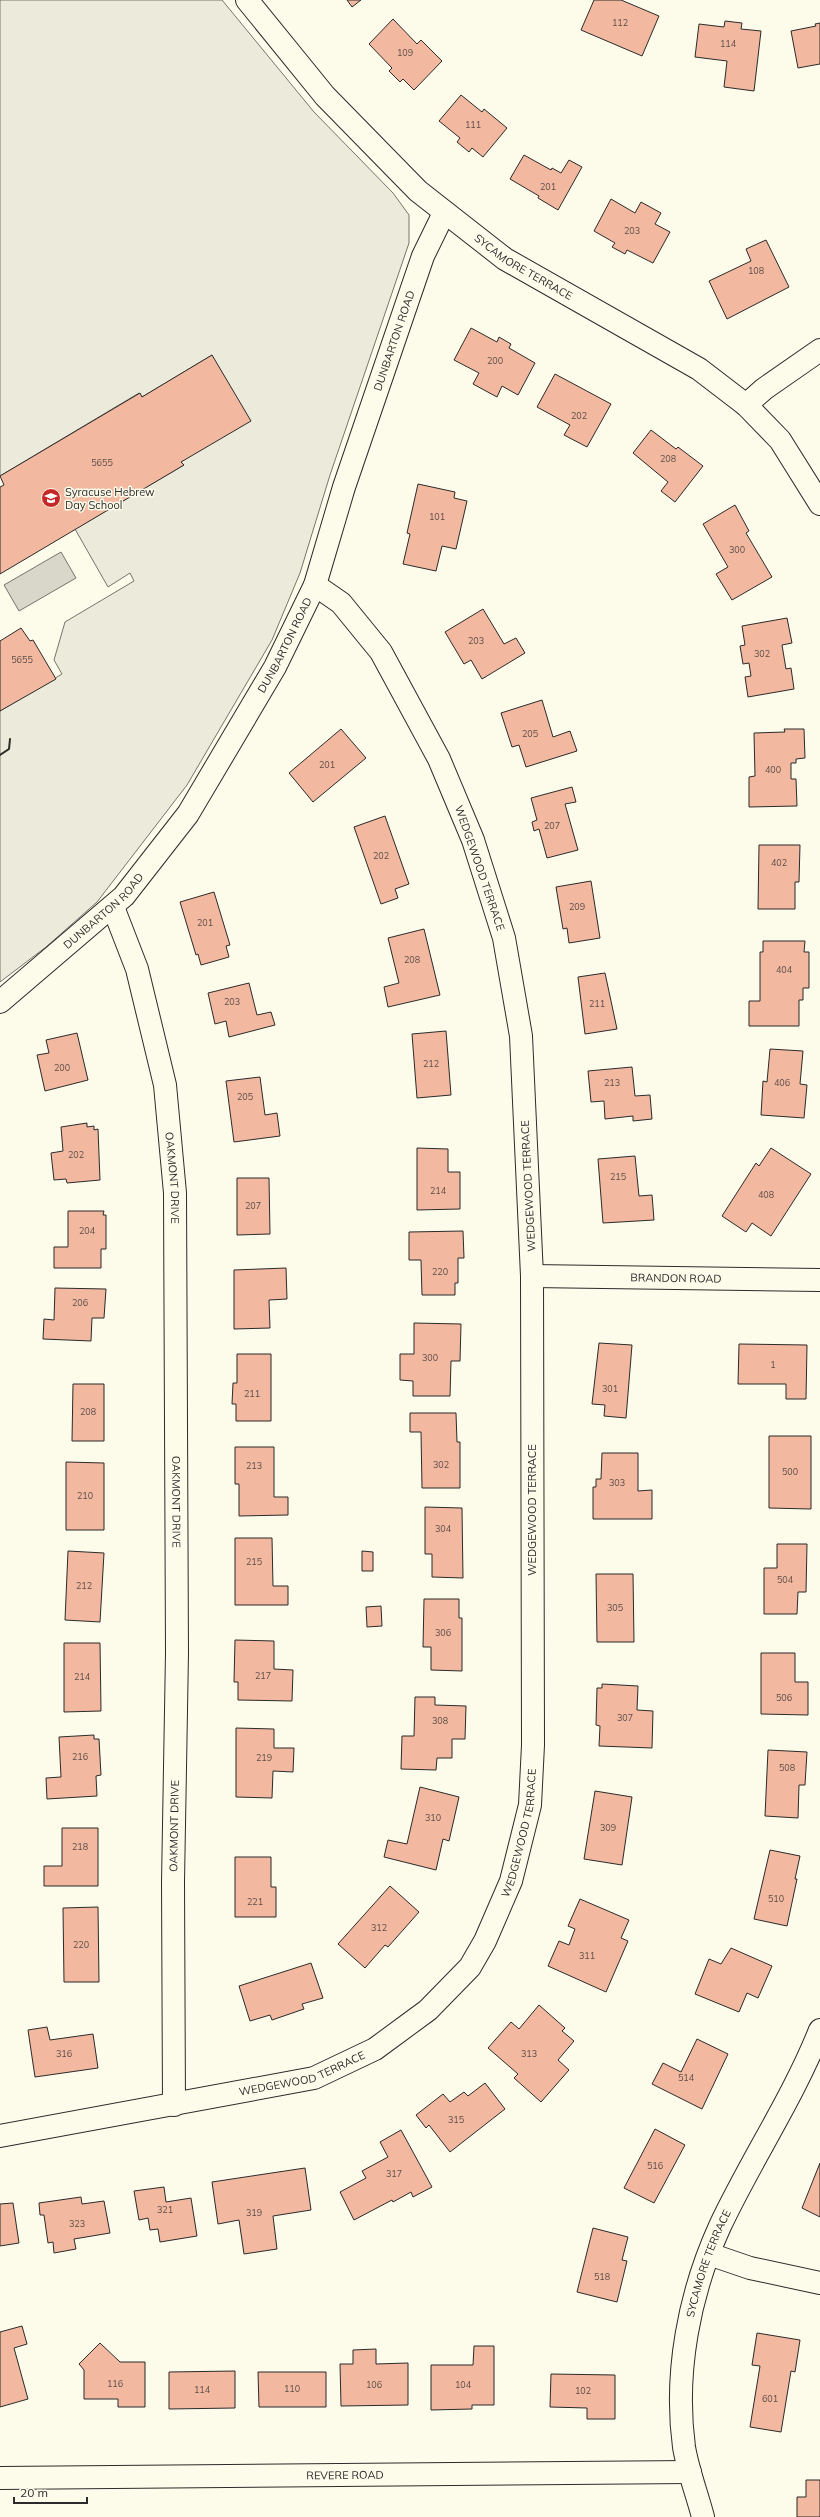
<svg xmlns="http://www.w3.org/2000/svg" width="820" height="2517" font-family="Mulish,sans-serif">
	<rect width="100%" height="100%" fill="#fdfbea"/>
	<path fill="#ecebdb" stroke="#74746e" d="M 0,0 L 222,0 L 314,112 L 393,193 L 409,215 L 409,243 L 330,475 L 300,573 L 272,640 L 187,785 L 97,902 L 46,947 L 0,982 L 0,711 L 62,674 L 54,660 L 65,622 L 134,581 L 130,573 L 108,587 L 75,529 L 184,465 L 181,462 L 212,355 L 142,397 L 139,393 L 0,476 Z"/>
	<path fill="#d8d7c9" stroke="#74746e" d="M 61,552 L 76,578 L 19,611 L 4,585 Z"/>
	<path fill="#f2b8a0" stroke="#2b2b2b" d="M 347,0 L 361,0 L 352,7 Z
		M 594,0 L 621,0 L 659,16 L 642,56 L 581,30 Z
		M 393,19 L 417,44 L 421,40 L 442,61 L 414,90 L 403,79 L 400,82 L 389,71 L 392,68 L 369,44 Z
		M 725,21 L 742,23 L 741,29 L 761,31 L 754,91 L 724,87 L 727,61 L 695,57 L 699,24 L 724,27 Z
		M 820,23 L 820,64 L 798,68 L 791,31 L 816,26 L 815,24 Z
		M 461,95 L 482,112 L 484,109 L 507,128 L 483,157 L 472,148 L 469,152 L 457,142 L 460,138 L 439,121 Z
		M 524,155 L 551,170 L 552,168 L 561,173 L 569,160 L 582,167 L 558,210 L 538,198 L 539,196 L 510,179 Z
		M 611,199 L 635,213 L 641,202 L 661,213 L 655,224 L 670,232 L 653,263 L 627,250 L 625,254 L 612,247 L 615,243 L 594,231 Z
		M 766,240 L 789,287 L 727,319 L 709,281 L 751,261 L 746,249 Z
		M 471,328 L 497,342 L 499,337 L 511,344 L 509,348 L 535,363 L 518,395 L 502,386 L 497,397 L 473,384 L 479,373 L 454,360 Z
		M 212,355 L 251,421 L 181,462 L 184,465 L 0,574 L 0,487 L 4,485 L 0,476 L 140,393 L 142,397 Z
		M 555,374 L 611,404 L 587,447 L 564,435 L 570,425 L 537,407 Z
		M 651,430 L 676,449 L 678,447 L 703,466 L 675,502 L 661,491 L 668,482 L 633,453 Z
		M 418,484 L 455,492 L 454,498 L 467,501 L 456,549 L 442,546 L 436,571 L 403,564 L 410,534 L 407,533 Z
		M 735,505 L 749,531 L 746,533 L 772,577 L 732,600 L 716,574 L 728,567 L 703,524 Z
		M 483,609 L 504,644 L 516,638 L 525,653 L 482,679 L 471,660 L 464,664 L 445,632 Z
		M 787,618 L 792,643 L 782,645 L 786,669 L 791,668 L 794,689 L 748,697 L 745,677 L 751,676 L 749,663 L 743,664 L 740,646 L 745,645 L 742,626 Z
		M 21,628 L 30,641 L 33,640 L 56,679 L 0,711 L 0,641 Z
		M 542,700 L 553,737 L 570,731 L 577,751 L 526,767 L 519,745 L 512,747 L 501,713 Z
		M 341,729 L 366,758 L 313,802 L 289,773 Z
		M 784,729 L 804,729 L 805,758 L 796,759 L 796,763 L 791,763 L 791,779 L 796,779 L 797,806 L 749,807 L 749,777 L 755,776 L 754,733 L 785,732 Z
		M 572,787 L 576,802 L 565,804 L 578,850 L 547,858 L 539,829 L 534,831 L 532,822 L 537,820 L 531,798 Z
		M 385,816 L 409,884 L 395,889 L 398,898 L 381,904 L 354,827 Z
		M 759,845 L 800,845 L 799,882 L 795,882 L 795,909 L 758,909 Z
		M 591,881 L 600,938 L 569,943 L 567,928 L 563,929 L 556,887 Z
		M 214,892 L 230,945 L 226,946 L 229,957 L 201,965 L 198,954 L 196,955 L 180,902 Z
		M 424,929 L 440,995 L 388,1007 L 384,987 L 399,983 L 388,938 Z
		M 763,941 L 805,941 L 804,952 L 809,952 L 809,988 L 803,988 L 803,1000 L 799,1000 L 799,1026 L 749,1026 L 749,1001 L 760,1001 L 760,952 L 763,952 Z
		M 605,973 L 617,1029 L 585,1034 L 578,977 Z
		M 249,983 L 257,1015 L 271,1012 L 275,1025 L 229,1037 L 226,1021 L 215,1024 L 208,993 Z
		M 446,1031 L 451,1095 L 417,1098 L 412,1034 Z
		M 77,1033 L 88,1080 L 45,1091 L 37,1055 L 49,1053 L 46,1040 Z
		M 770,1049 L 803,1051 L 800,1084 L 807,1085 L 804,1118 L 761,1115 L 763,1081 L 767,1082 Z
		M 632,1067 L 635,1096 L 650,1095 L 652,1119 L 633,1121 L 633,1116 L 605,1119 L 604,1101 L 591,1102 L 588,1071 Z
		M 260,1077 L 265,1115 L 277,1113 L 280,1136 L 234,1142 L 226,1081 Z
		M 87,1123 L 87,1127 L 94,1126 L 94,1130 L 98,1129 L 100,1180 L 67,1183 L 66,1179 L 54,1180 L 51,1153 L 63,1151 L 61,1127 Z
		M 417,1148 L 448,1149 L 448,1172 L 460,1172 L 460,1209 L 417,1210 Z
		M 771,1148 L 811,1174 L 771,1236 L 752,1223 L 746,1232 L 722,1216 L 756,1163 L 759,1166 Z
		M 635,1156 L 639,1196 L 652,1195 L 654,1220 L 603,1223 L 598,1159 Z
		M 237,1178 L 269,1178 L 270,1234 L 237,1235 Z
		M 68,1211 L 104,1211 L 103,1215 L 106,1215 L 106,1249 L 101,1249 L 101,1268 L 54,1268 L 54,1247 L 68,1247 Z
		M 463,1231 L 464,1258 L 458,1258 L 458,1283 L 455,1283 L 455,1295 L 422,1295 L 421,1260 L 409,1260 L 409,1232 Z
		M 286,1268 L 287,1299 L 269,1300 L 270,1328 L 234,1329 L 234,1270 Z
		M 55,1288 L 106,1289 L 104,1318 L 92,1318 L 91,1341 L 43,1339 L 44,1319 L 54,1320 Z
		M 414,1323 L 461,1324 L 460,1361 L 451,1361 L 450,1396 L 413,1396 L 413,1381 L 400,1380 L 400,1354 L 414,1354 Z
		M 599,1343 L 632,1345 L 626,1418 L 604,1416 L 605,1405 L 592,1404 Z
		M 739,1344 L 807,1345 L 806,1399 L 786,1399 L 786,1384 L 738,1384 Z
		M 237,1354 L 271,1354 L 271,1421 L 236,1421 L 236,1404 L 232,1404 L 233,1383 L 237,1383 Z
		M 73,1384 L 104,1384 L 104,1441 L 72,1441 Z
		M 410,1413 L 456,1413 L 457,1442 L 460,1442 L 460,1488 L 422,1488 L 421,1432 L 410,1432 Z
		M 769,1436 L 811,1436 L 811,1509 L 769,1508 Z
		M 235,1447 L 274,1447 L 274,1497 L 288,1497 L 288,1515 L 239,1516 L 239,1484 L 235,1484 Z
		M 602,1453 L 638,1453 L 638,1491 L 652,1490 L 652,1519 L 593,1519 L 593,1487 L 596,1487 L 596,1479 L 601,1479 Z
		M 66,1462 L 104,1463 L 104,1530 L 66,1530 Z
		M 425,1507 L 462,1508 L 463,1578 L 432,1577 L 432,1554 L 425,1554 Z
		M 235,1538 L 272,1538 L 273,1586 L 288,1586 L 288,1605 L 235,1605 Z
		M 777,1544 L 807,1544 L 806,1592 L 798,1592 L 797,1614 L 764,1614 L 764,1568 L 777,1568 Z
		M 68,1551 L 104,1553 L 100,1622 L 65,1620 Z
		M 362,1551 L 373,1552 L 373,1571 L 362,1571 Z
		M 596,1574 L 633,1574 L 634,1642 L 597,1642 Z
		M 424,1599 L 459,1599 L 459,1618 L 462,1618 L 462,1671 L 431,1670 L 431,1647 L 423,1647 Z
		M 381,1606 L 382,1626 L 367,1627 L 366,1607 Z
		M 235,1640 L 274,1641 L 274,1669 L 293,1670 L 292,1701 L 238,1700 L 238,1682 L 234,1682 Z
		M 64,1643 L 100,1643 L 101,1711 L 64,1712 Z
		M 761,1653 L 795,1653 L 795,1682 L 808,1682 L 808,1715 L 761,1714 Z
		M 602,1684 L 638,1686 L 637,1710 L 653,1711 L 652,1748 L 599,1746 L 600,1726 L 596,1725 L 597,1688 L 602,1688 Z
		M 415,1697 L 435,1697 L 435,1705 L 466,1706 L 465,1739 L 452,1739 L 452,1758 L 437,1758 L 436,1770 L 401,1769 L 402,1736 L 414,1736 Z
		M 236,1728 L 274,1729 L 274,1748 L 294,1748 L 293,1772 L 273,1771 L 272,1798 L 236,1797 Z
		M 94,1735 L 94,1739 L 99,1739 L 101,1775 L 96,1776 L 97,1796 L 47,1799 L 46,1778 L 61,1777 L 59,1737 Z
		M 768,1750 L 807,1752 L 805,1785 L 799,1785 L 798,1818 L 765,1816 Z
		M 420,1787 L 459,1797 L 449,1841 L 443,1839 L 436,1870 L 384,1857 L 388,1840 L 407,1844 Z
		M 595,1791 L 632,1797 L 622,1865 L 584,1859 Z
		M 62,1828 L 98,1828 L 98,1886 L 44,1886 L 44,1866 L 62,1866 Z
		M 770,1850 L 800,1856 L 795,1879 L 797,1879 L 787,1926 L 754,1919 Z
		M 235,1857 L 271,1857 L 271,1887 L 276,1887 L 276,1917 L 235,1917 Z
		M 390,1886 L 419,1912 L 388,1947 L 385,1945 L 365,1968 L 338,1944 Z
		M 580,1899 L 629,1920 L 621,1938 L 628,1941 L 606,1992 L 548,1966 L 559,1941 L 569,1945 L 575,1929 L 568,1926 Z
		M 98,1907 L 99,1982 L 64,1982 L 63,1908 Z
		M 731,1948 L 772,1966 L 758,1998 L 747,1993 L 739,2012 L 695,1994 L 709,1959 L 721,1964 Z
		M 311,1963 L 323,1998 L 302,2004 L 304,2009 L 272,2020 L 270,2015 L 250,2021 L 239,1986 Z
		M 539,2005 L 565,2028 L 562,2031 L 574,2041 L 558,2060 L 569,2070 L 541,2102 L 514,2078 L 518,2074 L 488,2048 L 511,2022 L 519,2029 Z
		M 47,2027 L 50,2040 L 93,2034 L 98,2068 L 35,2077 L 28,2030 Z
		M 697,2039 L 728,2054 L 702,2109 L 652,2084 L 663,2063 L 681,2072 Z
		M 485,2083 L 505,2109 L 450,2152 L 429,2125 L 426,2128 L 416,2115 L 443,2094 L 450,2102 L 464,2092 L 468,2096 Z
		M 655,2129 L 685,2145 L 654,2203 L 624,2188 Z
		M 401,2130 L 432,2187 L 413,2197 L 411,2192 L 393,2202 L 392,2200 L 354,2220 L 340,2192 L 366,2178 L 362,2171 L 388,2157 L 380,2142 Z
		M 820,2163 L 820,2217 L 802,2208 Z
		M 305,2168 L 311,2210 L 273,2216 L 277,2249 L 244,2254 L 239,2220 L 218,2224 L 212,2182 Z
		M 164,2187 L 166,2202 L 191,2198 L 197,2236 L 160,2242 L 158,2229 L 150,2230 L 148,2218 L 139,2220 L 134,2191 Z
		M 81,2197 L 82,2204 L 104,2201 L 110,2233 L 74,2239 L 76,2249 L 54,2253 L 53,2242 L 48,2243 L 44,2215 L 40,2215 L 39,2203 Z
		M 13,2203 L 19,2243 L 0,2246 L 0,2204 Z
		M 593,2228 L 628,2237 L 622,2260 L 627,2261 L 617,2302 L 577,2292 Z
		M 22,2326 L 27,2344 L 14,2348 L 28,2399 L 0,2407 L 0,2332 Z
		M 757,2333 L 800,2340 L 795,2372 L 791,2371 L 781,2432 L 750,2427 L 760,2366 L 752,2365 Z
		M 100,2343 L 120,2362 L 145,2362 L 145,2407 L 118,2407 L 118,2399 L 84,2399 L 84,2370 L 79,2364 Z
		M 474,2346 L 494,2346 L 494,2405 L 472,2405 L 472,2409 L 431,2410 L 431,2365 L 473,2365 Z
		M 376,2349 L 376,2364 L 408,2363 L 408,2405 L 341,2406 L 340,2364 L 353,2364 L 353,2350 Z
		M 235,2371 L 235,2408 L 169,2409 L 169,2372 Z
		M 258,2372 L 326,2372 L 326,2407 L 259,2407 Z
		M 551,2374 L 615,2375 L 615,2419 L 587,2419 L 587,2408 L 550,2407 Z
		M 806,2480 L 820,2480 L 820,2517 L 797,2517 L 797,2497 L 806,2497 Z"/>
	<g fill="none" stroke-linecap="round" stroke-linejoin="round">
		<defs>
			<g id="street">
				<path id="s1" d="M 247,0 L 325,96 L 418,191 L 505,259 L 699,369 L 746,405 L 780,440 L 820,504"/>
				<path d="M 746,405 L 764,389 L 820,350"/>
				<path id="s2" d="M 113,907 L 137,969 L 165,1085 L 175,1193 L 177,1653 L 173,1882 L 174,2105"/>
				<path id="s3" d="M 0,1002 L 124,896 L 188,814 L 275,667 L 315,585 L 344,487 L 423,256 L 444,213"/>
				<path id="s4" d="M 532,1276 L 820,1280"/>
				<path id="s5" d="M 0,2136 L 314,2078 L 375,2049 L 428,2010 L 470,1967 L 485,1941 L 511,1881 L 530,1805 L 533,1745 L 532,1276 L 521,1036 L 504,938 L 473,840 L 439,759 L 381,652 L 341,603 L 315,585"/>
				<path d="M 709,2254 L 750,2268 L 820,2283"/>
				<path id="s6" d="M 0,2478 L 690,2472"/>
				<path id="s7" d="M 703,2517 C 697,2494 688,2471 684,2447 C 674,2373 689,2294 720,2226 C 751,2160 793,2098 820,2030"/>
			</g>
		</defs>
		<use href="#street" stroke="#2b2b2b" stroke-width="24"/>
		<use href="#street" stroke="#fdfbea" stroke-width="22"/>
		<path stroke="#2b2b2b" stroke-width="2" d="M 0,755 L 9,749 L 10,739"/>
	</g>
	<defs>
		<symbol id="school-disc" viewBox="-11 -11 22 22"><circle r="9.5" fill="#c62828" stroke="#fdfbea"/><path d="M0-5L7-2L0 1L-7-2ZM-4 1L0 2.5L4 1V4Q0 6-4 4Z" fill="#fff"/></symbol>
	</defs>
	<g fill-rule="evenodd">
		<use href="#school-disc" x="40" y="487" width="22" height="22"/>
	</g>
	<g text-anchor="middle" stroke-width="3" stroke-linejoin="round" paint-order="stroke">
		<g font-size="9" fill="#5d4e48">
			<text x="620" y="26">112</text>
			<text x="728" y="47">114</text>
			<text x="405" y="56">109</text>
			<text x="473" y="128">111</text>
			<text x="548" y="190">201</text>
			<text x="632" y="234">203</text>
			<text x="756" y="274">108</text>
			<text x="495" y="364">200</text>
			<text x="579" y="419">202</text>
			<text x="668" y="462">208</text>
			<text x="102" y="466">5655</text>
			<text x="437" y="520">101</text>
			<text x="737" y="553">300</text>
			<text x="476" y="644">203</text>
			<text x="762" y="657">302</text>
			<text x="22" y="663">5655</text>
			<text x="530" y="737">205</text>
			<text x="327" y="768">201</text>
			<text x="773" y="773">400</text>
			<text x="552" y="829">207</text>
			<text x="381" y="859">202</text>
			<text x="779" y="866">402</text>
			<text x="577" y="910">209</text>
			<text x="205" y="926">201</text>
			<text x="412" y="963">208</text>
			<text x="784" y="973">404</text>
			<text x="232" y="1005">203</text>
			<text x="597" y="1007">211</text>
			<text x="431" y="1067">212</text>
			<text x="62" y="1071">200</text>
			<text x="612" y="1086">213</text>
			<text x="782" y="1086">406</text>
			<text x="245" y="1100">205</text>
			<text x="76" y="1158">202</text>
			<text x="618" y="1180">215</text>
			<text x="438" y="1194">214</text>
			<text x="766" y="1198">408</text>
			<text x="253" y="1209">207</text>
			<text x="87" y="1234">204</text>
			<text x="440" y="1275">220</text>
			<text x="80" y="1306">206</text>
			<text x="430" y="1361">300</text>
			<text x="773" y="1368">1</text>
			<text x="610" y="1392">301</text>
			<text x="252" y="1397">211</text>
			<text x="88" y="1415">208</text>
			<text x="441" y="1468">302</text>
			<text x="254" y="1469">213</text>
			<text x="790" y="1475">500</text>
			<text x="617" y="1486">303</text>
			<text x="85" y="1499">210</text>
			<text x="443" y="1532">304</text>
			<text x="254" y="1565">215</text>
			<text x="785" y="1583">504</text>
			<text x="84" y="1589">212</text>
			<text x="615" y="1611">305</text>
			<text x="443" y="1636">306</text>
			<text x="263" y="1679">217</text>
			<text x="82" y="1680">214</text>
			<text x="784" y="1701">506</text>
			<text x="625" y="1721">307</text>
			<text x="440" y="1724">308</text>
			<text x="80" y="1760">216</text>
			<text x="264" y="1761">219</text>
			<text x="787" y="1771">508</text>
			<text x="433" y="1821">310</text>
			<text x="608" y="1831">309</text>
			<text x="80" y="1850">218</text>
			<text x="776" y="1902">510</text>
			<text x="255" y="1905">221</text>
			<text x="379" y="1931">312</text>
			<text x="81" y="1948">220</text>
			<text x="587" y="1959">311</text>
			<text x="64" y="2057">316</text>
			<text x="529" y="2057">313</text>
			<text x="686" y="2081">514</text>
			<text x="456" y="2123">315</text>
			<text x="655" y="2169">516</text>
			<text x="394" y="2177">317</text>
			<text x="165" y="2213">321</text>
			<text x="254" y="2216">319</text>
			<text x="77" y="2227">323</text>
			<text x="602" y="2280">518</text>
			<text x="115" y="2387">116</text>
			<text x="374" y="2388">106</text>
			<text x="463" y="2388">104</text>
			<text x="292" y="2392">110</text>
			<text x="202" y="2393">114</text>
			<text x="583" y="2394">102</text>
			<text x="770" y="2402">601</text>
		</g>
		<g font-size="11" fill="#2b2b2b" stroke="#fdfbea">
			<text dy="4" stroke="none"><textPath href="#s1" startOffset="387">SYCAMORE TERRACE</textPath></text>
			<text dy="4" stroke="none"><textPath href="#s3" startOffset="786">DUNBARTON ROAD</textPath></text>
			<text dy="4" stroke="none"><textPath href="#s3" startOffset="462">DUNBARTON ROAD</textPath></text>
			<text transform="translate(480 868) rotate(71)" y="4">WEDGEWOOD TERRACE</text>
			<text dy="4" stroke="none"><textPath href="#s3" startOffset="138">DUNBARTON ROAD</textPath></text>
			<text dy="4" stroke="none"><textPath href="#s2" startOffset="279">OAKMONT DRIVE</textPath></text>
			<text transform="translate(528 1186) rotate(-93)" y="4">WEDGEWOOD TERRACE</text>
			<text dy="4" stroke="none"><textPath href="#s4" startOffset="144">BRANDON ROAD</textPath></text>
			<text dy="4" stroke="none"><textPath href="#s2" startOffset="603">OAKMONT DRIVE</textPath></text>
			<text transform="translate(532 1510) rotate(-90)" y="4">WEDGEWOOD TERRACE</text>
			<text transform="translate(174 1826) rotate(-89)" y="4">OAKMONT DRIVE</text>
			<text dy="4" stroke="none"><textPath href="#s5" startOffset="657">WEDGEWOOD TERRACE</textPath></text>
			<text dy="4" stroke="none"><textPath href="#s5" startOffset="309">WEDGEWOOD TERRACE</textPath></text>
			<text dy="4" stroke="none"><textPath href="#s7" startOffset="260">SYCAMORE TERRACE</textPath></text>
			<text dy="4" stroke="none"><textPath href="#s6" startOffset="345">REVERE ROAD</textPath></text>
		</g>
		<g font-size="11" fill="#2b2b2b" stroke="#fdfbea" text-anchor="start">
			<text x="65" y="496">Syracuse Hebrew<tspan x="65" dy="13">Day School</tspan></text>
		</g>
	</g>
	<path d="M14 2497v6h73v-6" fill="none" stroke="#2b2b2b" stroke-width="2"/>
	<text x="20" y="2497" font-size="12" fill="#2b2b2b" stroke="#fdfbea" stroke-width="3" paint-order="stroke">20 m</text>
</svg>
